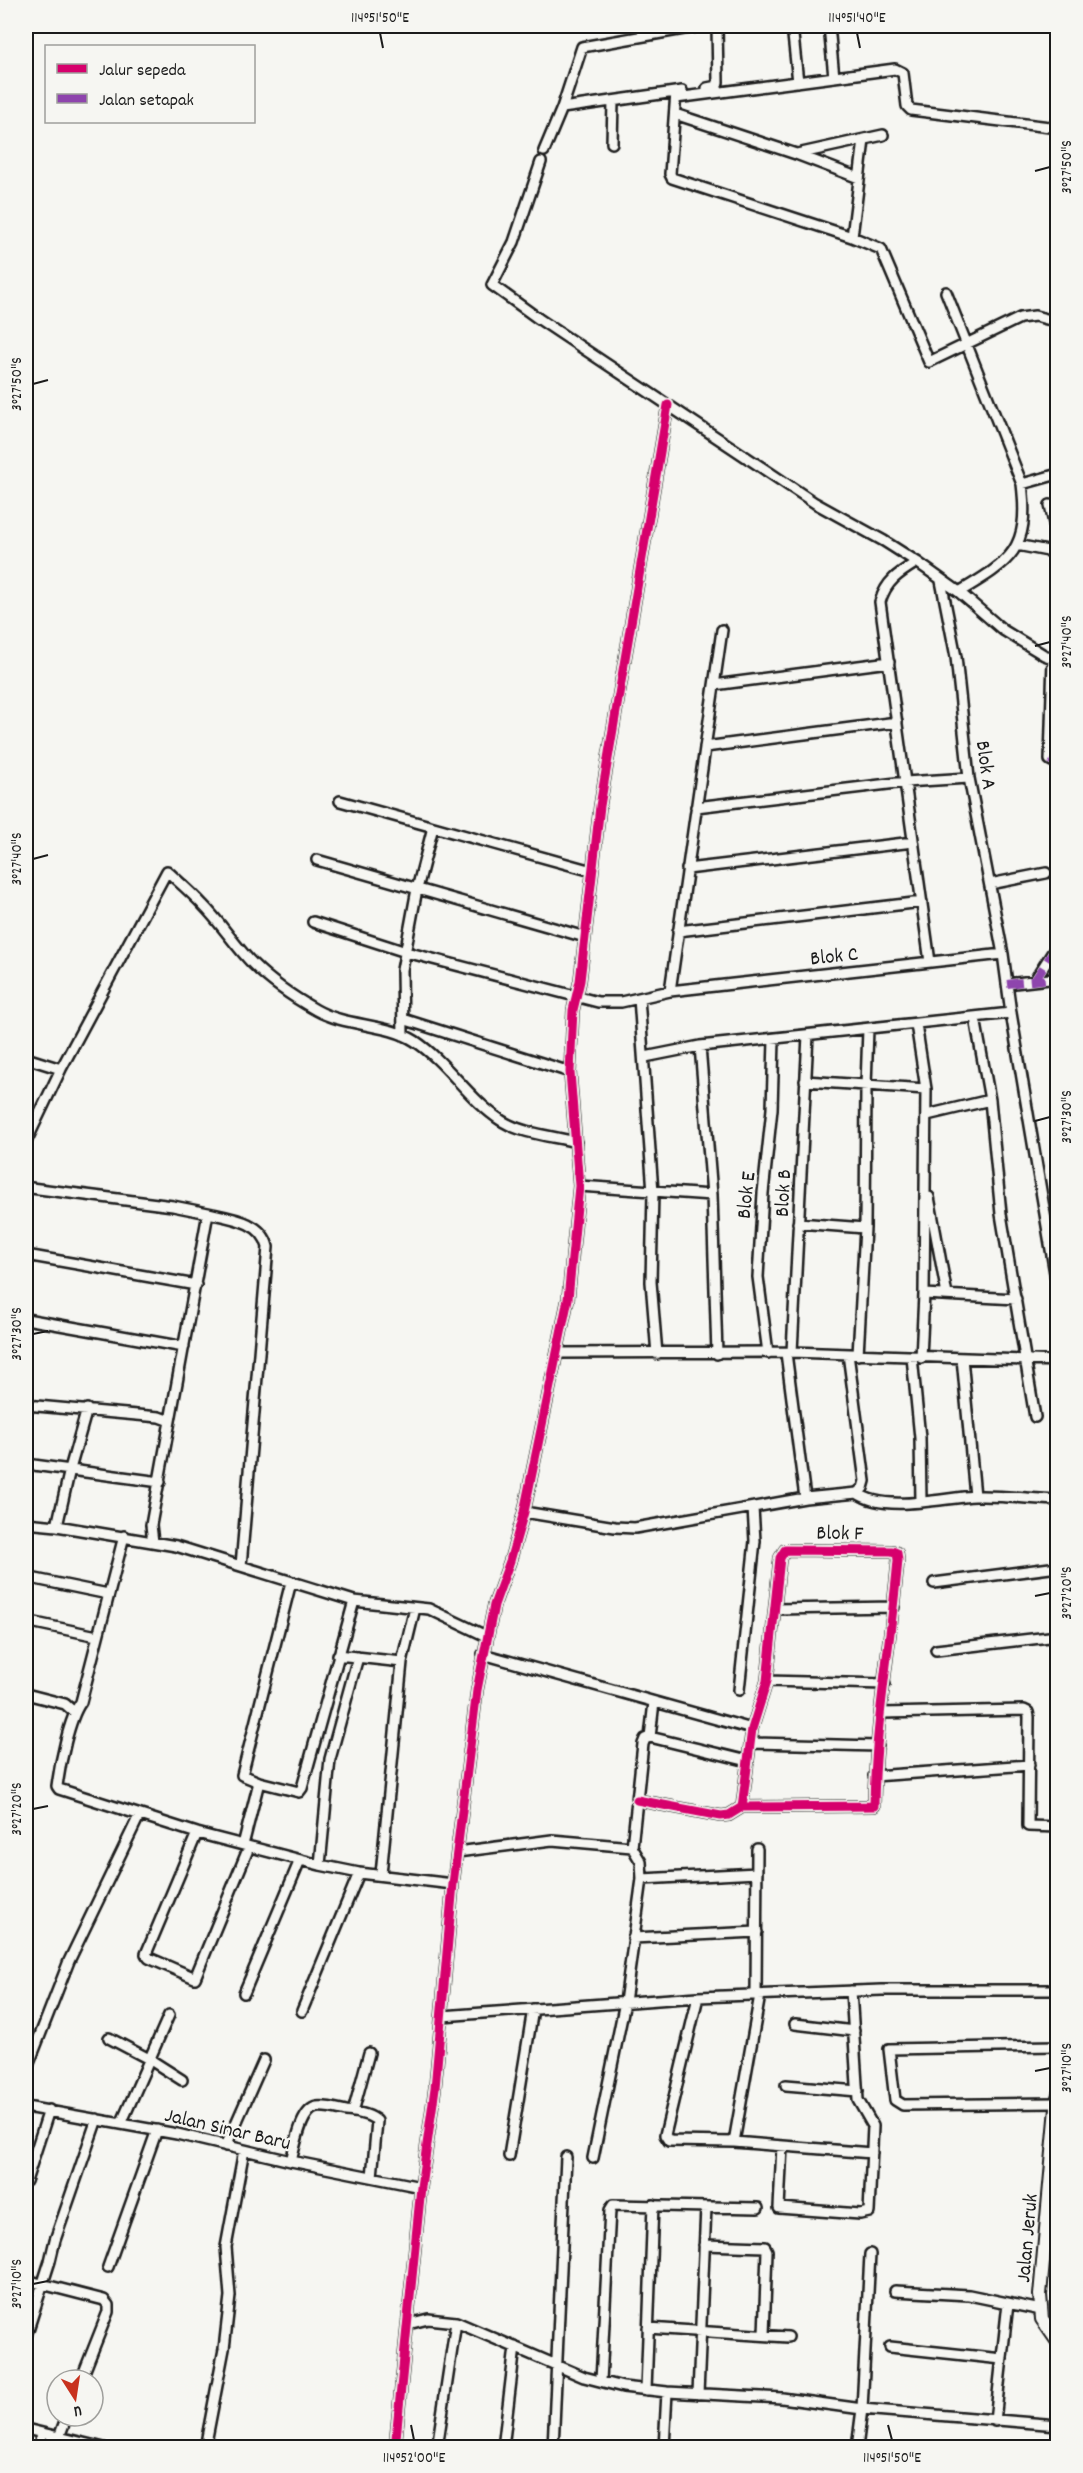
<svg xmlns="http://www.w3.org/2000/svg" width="1083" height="2473" font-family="Dekko,sans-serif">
	<rect width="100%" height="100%" fill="#f6f6f2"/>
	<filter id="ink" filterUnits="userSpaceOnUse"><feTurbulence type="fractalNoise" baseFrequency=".0167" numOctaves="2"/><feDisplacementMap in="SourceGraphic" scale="12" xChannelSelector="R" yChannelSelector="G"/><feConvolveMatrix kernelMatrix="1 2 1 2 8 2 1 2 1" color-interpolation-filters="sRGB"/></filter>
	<g filter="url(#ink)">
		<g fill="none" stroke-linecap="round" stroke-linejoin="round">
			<defs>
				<path id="street" d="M 792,26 L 798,82
					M 829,26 L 834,77
					M 707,88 L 717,86 L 718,82 L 717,26
					M 676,92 L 670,174 L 672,178 L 852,237 L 881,249 L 929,362 L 1020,318 L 1035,316 L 1058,322
					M 676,98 L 895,69 L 903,73 L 907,106 L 911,110 L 1058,128
					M 562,108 L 682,91
					M 675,114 L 796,154 L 859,178
					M 612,143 L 613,102
					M 544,151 L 562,108 L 582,47 L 701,26
					M 797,154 L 883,135
					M 541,162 L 514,242 L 492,285 L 539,319 L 815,503 L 884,541 L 917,562 L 959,592 L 1003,630 L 1044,655 L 1058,660
					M 852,237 L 864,140
					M 946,292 L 1022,484 C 1030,550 1011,561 959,592
					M 1022,484 L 1058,474
					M 1050,505 L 1058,542
					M 1017,545 L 1058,553
					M 917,562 C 899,573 886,581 880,602 L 930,962
					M 941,581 L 956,657 L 969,778 L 1003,954 L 1011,1013 L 1058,1291
					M 1053,658 L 1050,760 L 1058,764
					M 714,685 L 889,662
					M 705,747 L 897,722
					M 340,801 L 592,871
					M 696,807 L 905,782 L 969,778
					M 317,860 L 585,937
					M 687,869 L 913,842
					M 990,884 L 1046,873
					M 313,922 L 406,952 L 598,1002 L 621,1002 L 670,991 L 1003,954
					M 678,931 L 922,902
					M 1035,980 L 1058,944
					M 1007,984 L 1058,978
					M 670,991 L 722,630
					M 639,998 L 653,1192 L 651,1282 L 657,1354
					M 975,1018 L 990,1100 L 1001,1214 L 1035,1417
					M 403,1019 L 570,1072
					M 916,1024 L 926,1089 L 924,1294 L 921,1358
					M 403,1035 L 402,970 L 417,889 L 433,827
					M 700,1046 L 712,1195 L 717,1354
					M 645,1057 L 700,1046 L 1011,1013
					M 26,1058 L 61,1069
					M 805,1081 L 926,1089
					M 927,1115 L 990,1100
					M 26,1142 L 61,1069 L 167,871 C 179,882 192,893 203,905 C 221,923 235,946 253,964 C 271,982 293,997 316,1010 C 346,1027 387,1023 415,1041 C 448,1063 469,1100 502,1121 C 523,1134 553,1136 576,1142
					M 579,1186 L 712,1195
					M 26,1190 L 31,1188 L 173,1206 L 208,1213 L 151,1525 L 153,1542
					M 929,1197 L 947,1295
					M 208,1213 C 230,1218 262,1221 268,1247 L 241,1566
					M 798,1223 L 865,1228
					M 26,1255 L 196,1285
					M 924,1294 L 1016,1299
					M 26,1319 L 184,1347
					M 792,1352 L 808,1035
					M 557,1353 L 792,1352 L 1058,1361
					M 768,1353 L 758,1277 L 763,1193 L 772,1109 L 774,1040
					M 786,1353 L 805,1498
					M 858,1355 L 865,1228 L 866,1086 L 868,1029
					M 912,1357 L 920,1438 L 921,1502
					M 962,1358 L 975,1496
					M 26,1405 L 159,1417 L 170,1421
					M 26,1464 L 160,1482
					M 857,1493 C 886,1513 941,1498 975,1496 C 1002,1495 1030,1499 1058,1500
					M 524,1512 L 615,1527 L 635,1528 L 805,1498 L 857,1493 L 863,1488 L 865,1481 L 848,1354
					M 26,1523 L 57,1526 L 176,1546 L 354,1601 L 429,1609 L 486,1636
					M 57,1526 L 70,1469 L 87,1409
					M 124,1536 L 81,1702 C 69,1718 60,1764 57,1786 L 59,1789 L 197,1833 L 320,1865 L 359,1873 L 453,1884
					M 26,1577 L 108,1594
					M 291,1582 L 242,1775 L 259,1782 L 299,1792 L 302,1788 L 354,1601
					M 934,1583 L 1058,1567
					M 776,1609 L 894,1607
					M 26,1621 L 97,1636
					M 936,1650 L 1058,1636
					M 483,1654 L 752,1729
					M 338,1655 L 402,1662
					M 767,1681 L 885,1684
					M 739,1690 L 755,1541 L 753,1508
					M 26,1694 L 65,1704 L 74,1712
					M 882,1713 L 1024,1710 L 1028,1712 L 1029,1717 L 1028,1826 L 1058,1827
					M 650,1737 L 748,1761
					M 750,1743 L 878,1746
					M 874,1776 L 1029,1765
					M 637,1800 L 721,1816 L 729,1815 L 742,1807 L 874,1806 C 875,1724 891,1642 898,1560 L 897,1553 L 892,1551 L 785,1550 L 780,1558 L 767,1681 L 752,1729 L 742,1807
					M 197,1833 L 146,1954 L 149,1958 L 195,1978 L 249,1847
					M 243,1845 L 259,1782
					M 457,1852 L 552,1840 L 632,1847
					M 320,1865 L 330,1759 L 358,1657
					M 381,1874 L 402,1662 L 415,1608
					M 642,1879 L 757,1873
					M 633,1938 L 757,1932
					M 244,1993 L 300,1860
					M 756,1995 L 757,1849
					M 698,1997 L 665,2135 L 669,2141 L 734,2142 L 872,2153
					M 302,2011 L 359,1873
					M 442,2016 L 698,1997 L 882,1990 L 1058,1990
					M 795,2024 L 854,2031
					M 109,2038 L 149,2059 L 182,2080
					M 26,2071 L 69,1961 L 139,1816
					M 786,2085 L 858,2091
					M 1057,2103 L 903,2105 L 895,2100 L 889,2049 L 1058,2046
					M 26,2107 L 177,2134 L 291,2161 L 421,2187
					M 353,2112 L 369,2053
					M 121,2124 L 169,2015
					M 734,2142 L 760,1995
					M 226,2146 L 264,2060
					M 782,2146 L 779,2208 L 860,2214 L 869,2212 L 873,2126 L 858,2100 L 851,1991
					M 509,2156 L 533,2009
					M 593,2158 L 625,2002 L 642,1879 L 641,1862 L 632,1847 L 643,1744 L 645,1739 L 650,1737 L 654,1702
					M 291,2161 C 295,2147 301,2109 317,2107 C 326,2106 337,2109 346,2111 C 357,2112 370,2114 377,2121 L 372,2177
					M 26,2181 L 49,2110
					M 1047,2236 L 1058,2236
					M 704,2245 L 765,2247 L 767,2251 L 764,2335
					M 108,2267 L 157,2130
					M 26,2280 L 104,2300 L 108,2305 L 108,2312 L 81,2380
					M 895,2291 L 969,2295 L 1041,2310
					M 408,2324 L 428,2319 L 456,2322 L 584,2377 L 623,2387 L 667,2392 L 782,2398 L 862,2409 L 1058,2425
					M 648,2328 L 788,2337
					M 26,2336 L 50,2261 L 55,2240 L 97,2119
					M 890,2347 L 1002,2359
					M 601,2381 L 610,2210 L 613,2205 L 758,2208
					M 646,2390 L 653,2205
					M 698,2394 L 706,2207
					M 995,2421 L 1008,2303
					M 26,2429 L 104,2448
					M 40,2433 L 41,2448
					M 59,2437 L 67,2416
					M 205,2448 L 224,2349 L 230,2296 L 226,2247 L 244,2150
					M 395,2448 L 421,2187 L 435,2088 L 453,1884 L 477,1690 L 494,1605 L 510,1561 L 524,1512 L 568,1299 L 579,1186 L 570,1072 L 573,1010 L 580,981 L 600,806 L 668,405
					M 437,2448 L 456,2322
					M 503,2448 L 515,2347
					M 553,2448 L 566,2157
					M 664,2448 L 667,2392
					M 857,2448 L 862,2409 L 870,2254"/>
				<path id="secondary" d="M 1058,2097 L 1040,2295 L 1042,2319 L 1058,2342
					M 1056,2448 L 1058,2439"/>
			</defs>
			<use href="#street" stroke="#1c1c1c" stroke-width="14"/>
			<use href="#secondary" stroke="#1c1c1c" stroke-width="16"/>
			<use href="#street" stroke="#f6f6f2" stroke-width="9"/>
			<use href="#secondary" stroke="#f6f6f2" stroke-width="12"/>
			<path stroke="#8e44ad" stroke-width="8" stroke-dasharray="15 8" stroke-linecap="butt" d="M 1050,760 L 1058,764
				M 1035,980 L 1058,944
				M 1007,984 L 1058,978"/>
			<defs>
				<path id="cycleway" d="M 637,1800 L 721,1816 L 729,1815 L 742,1807 L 874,1806 C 875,1724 891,1642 898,1560 L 897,1553 L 892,1551 L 785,1550 L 780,1558 L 767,1681 L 752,1729 L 742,1807
					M 395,2448 L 421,2187 L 435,2088 L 453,1884 L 477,1690 L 494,1605 L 510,1561 L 524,1512 L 568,1299 L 579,1186 L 570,1072 L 573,1010 L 580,981 L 600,806 L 668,405"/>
			</defs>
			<use href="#cycleway" stroke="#f6f6f2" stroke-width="13"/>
			<use href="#cycleway" stroke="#d6006c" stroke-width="9"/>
		</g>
	</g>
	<path fill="none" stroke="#1c1c1c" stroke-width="2" d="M 380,33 L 383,48M 857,33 L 860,48M 1035,171 L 1050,167M 33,384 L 48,380M 1035,646 L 1050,642M 33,859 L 48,855M 1035,1121 L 1050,1117M 33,1334 L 48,1331M 1035,1596 L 1050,1593M 33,1809 L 48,1806M 1035,2071 L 1050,2068M 33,2284 L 48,2281M 411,2425 L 414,2440M 888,2425 L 892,2440"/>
	<g text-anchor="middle" stroke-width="4.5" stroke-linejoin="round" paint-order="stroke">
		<g font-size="21" fill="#1c1c1c" stroke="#f6f6f2">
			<text transform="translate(987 765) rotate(82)" y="7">Blok A</text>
			<text transform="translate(834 955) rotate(-6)" y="7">Blok C</text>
			<text transform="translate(782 1193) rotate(-87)" y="7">Blok B</text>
			<text transform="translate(745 1195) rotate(-84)" y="7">Blok E</text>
			<text transform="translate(840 1532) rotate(1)" y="7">Blok F</text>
			<text transform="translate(228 2128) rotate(13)" y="7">Jalan Sinar Baru</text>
			<text transform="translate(1026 2238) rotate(-85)" y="7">Jalan Jeruk</text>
		</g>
	</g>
	<rect width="1083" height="2473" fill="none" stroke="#f6f6f2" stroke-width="66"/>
	<rect x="45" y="45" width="210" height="78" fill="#f6f6f2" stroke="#9f9f9c" stroke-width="1.5"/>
	<rect x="57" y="64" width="30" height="9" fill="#d6006c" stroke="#9f9f9c" stroke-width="1.5"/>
	<text x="99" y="75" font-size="18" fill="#1c1c1c">Jalur sepeda</text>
	<rect x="57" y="94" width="30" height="9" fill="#8e44ad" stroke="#9f9f9c" stroke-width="1.5"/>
	<text x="99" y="105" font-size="18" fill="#1c1c1c">Jalan setapak</text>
	<g transform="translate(75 2398) rotate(168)"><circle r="28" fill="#f6f6f2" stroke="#9f9f9c" stroke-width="1.5"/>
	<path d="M0-4.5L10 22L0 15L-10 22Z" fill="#c8321e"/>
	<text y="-9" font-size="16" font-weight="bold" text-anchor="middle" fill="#1c1c1c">U</text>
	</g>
	<rect x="33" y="33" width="1017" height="2407" fill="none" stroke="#1c1c1c" stroke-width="2"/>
	<g font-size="15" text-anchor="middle" fill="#1c1c1c">
		<text x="380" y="22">114°51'50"E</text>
		<text x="857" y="22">114°51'40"E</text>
		<text transform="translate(1066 167) rotate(-90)" y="5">3°27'50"S</text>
		<text transform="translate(16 384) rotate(-90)" y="5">3°27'50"S</text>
		<text transform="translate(1066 642) rotate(-90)" y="5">3°27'40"S</text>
		<text transform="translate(16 859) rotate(-90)" y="5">3°27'40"S</text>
		<text transform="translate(1066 1117) rotate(-90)" y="5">3°27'30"S</text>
		<text transform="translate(16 1334) rotate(-90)" y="5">3°27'30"S</text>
		<text transform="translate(1066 1593) rotate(-90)" y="5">3°27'20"S</text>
		<text transform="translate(16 1809) rotate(-90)" y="5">3°27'20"S</text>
		<text transform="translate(1066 2068) rotate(-90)" y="5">3°27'10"S</text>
		<text transform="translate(16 2284) rotate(-90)" y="5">3°27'10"S</text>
		<text x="414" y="2462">114°52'00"E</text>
		<text x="892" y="2462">114°51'50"E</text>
	</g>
</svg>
